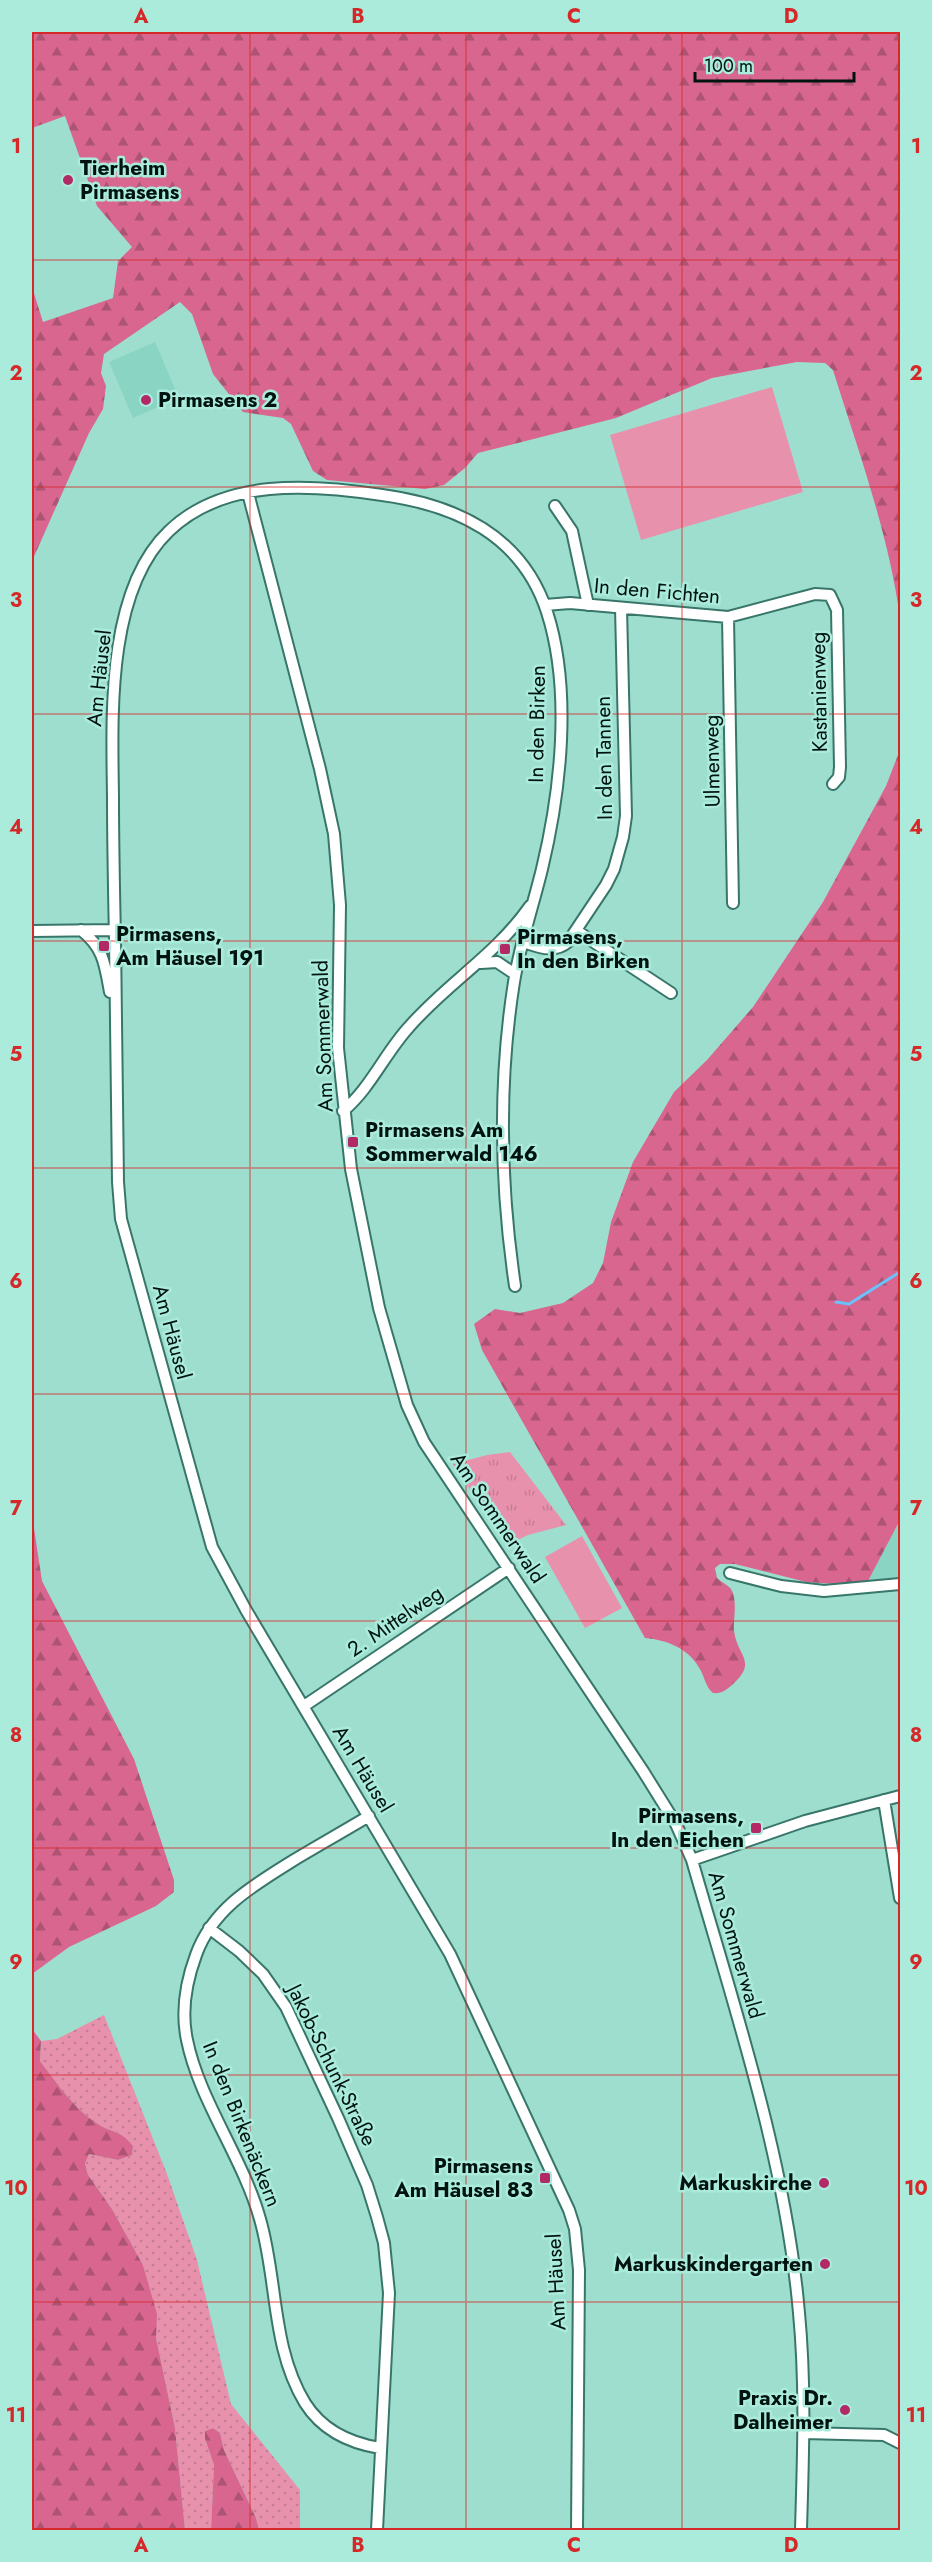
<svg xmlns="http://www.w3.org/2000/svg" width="932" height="2562" font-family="Jost,sans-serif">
	<defs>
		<pattern id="grass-dots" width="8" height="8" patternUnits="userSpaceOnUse" patternTransform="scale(1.5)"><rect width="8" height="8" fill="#e891ad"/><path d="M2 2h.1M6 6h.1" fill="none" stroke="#c57c94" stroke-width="1.8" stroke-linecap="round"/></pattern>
		<pattern id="forest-firs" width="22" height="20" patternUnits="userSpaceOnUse" patternTransform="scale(1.5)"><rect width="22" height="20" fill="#d8668f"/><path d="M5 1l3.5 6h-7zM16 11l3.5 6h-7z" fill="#ad5373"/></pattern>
		<pattern id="park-tufts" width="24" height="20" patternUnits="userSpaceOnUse" patternTransform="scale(1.5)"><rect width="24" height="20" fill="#e891ad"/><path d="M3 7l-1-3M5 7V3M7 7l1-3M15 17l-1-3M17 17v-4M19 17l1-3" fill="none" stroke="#c57c94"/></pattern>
	</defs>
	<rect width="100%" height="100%" fill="#9edecf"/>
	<path fill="#8ad4c4" d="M 155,342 L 179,398 L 133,418 L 109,362 Z
		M 900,1520 L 900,1577 L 868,1581 Z"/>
	<path fill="url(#grass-dots)" d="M 104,2015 L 167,2174 L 197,2260 L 231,2404 L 300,2490 L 300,2530 L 259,2530 L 256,2518 L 224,2450 L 220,2433 L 213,2428 L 205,2431 L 205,2439 L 214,2465 L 211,2530 L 185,2530 L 175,2428 L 156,2338 L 156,2314 L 143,2265 L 112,2209 L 88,2175 L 85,2162 L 89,2154 L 118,2160 L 132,2155 L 133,2146 C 120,2129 113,2134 98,2124 C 74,2109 57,2083 40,2061 L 41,2041 L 57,2039 Z"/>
	<path fill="url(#forest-firs)" d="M 32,32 L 900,32 L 900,618 C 889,535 858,450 833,370 L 825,363 L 797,362 L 712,378 L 616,418 L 478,453 L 465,468 L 444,485 L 425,489 L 327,480 L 313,471 L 291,424 L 283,418 L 243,412 L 213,374 L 192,314 L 180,302 L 104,354 L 101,373 L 106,386 L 103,409 L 89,433 L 32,561 L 32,287 L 43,322 L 113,298 L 118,261 L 132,247 L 97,206 L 65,116 L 32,128 Z
		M 900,750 L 900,1520 L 868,1581 L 835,1584 L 806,1582 L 735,1564 L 720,1564 L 715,1568 L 717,1578 C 721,1582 728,1585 731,1589 C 738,1601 733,1618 734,1631 C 737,1656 758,1661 733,1684 C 726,1690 722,1694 713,1693 C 706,1687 705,1679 701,1671 C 690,1649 668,1640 645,1638 L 482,1350 L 474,1324 L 495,1309 L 520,1313 L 563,1303 L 593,1283 L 603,1263 L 611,1222 L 633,1162 L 674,1092 L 707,1060 L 753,1007 L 823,902 L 886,786 Z
		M 32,1515 L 42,1581 L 134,1759 L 174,1880 L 174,1892 L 156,1906 L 69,1947 L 32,1974 Z
		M 32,2029 L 41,2041 L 40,2061 C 57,2083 74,2109 98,2124 C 113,2134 120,2129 133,2146 L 132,2155 L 118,2160 L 89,2154 L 85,2163 L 88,2175 L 112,2209 L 143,2265 L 157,2314 L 156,2338 L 175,2428 L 185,2530 L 32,2530 Z
		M 213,2428 L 220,2433 L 224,2450 L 256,2518 L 259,2530 L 211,2530 L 214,2465 L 205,2439 L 205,2431 Z"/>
	<path fill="url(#park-tufts)" d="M 510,1452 L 566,1525 L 528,1535 L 507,1545 L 453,1464 L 487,1455 Z"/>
	<path fill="#e891ad" d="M 772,387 L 803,492 L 641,540 L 610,435 Z
		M 582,1536 L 622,1608 L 585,1628 L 545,1557 Z"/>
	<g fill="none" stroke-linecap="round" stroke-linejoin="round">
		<path stroke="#69c2fb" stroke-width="3" d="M 836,1302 L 849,1304 L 900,1272"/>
		<defs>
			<path id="minor" d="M 248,493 L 320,769 L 334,834 L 340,905 L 338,1048 L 351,1169 L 379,1308 L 407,1405 L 424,1442 L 643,1771 L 676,1824 L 692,1860 C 734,2007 786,2161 799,2313 C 806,2386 803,2458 801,2530
				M 555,506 L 572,531 L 588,605
				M 545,605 L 570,603 L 728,617 L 815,594 L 830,595 L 837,610 L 840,767 L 839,777 L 833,784
				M 728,617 L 733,903
				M 81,930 C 104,948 105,965 110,992
				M 32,931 L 114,930
				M 577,931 L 671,993
				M 523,942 C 539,947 554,954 568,942 L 606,885 L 614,869 L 623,837 L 626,816 L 621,608
				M 481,963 L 497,962 L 515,974
				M 343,1111 C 370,1089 385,1053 409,1027 C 447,983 495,956 530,906
				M 515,1286 C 500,1184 498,1083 514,982 C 520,944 533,906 542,869 C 561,790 572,690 547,612 C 522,535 456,505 382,495 C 311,484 224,478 169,531 C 106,591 112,717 113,797 C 113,845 114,892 115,940 C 116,1021 117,1101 118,1182 L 121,1219 L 212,1547 L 246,1610 L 450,1954 L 569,2210 L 575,2229 L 579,2270 L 577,2530
				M 730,1573 L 781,1586 L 824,1591 L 900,1584
				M 304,1706 L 509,1568
				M 884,1800 L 900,1898
				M 369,1816 C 344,1831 319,1845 294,1860 C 254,1885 213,1908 196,1955 C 186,1982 181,2012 187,2040 C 199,2100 243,2158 260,2219 C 278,2281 271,2347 305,2403 C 322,2430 349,2443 380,2448
				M 692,1860 L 805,1821 L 900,1796
				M 209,1928 L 239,1951 L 263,1974 L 286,2007 L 338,2118 L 367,2185 L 377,2217 L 384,2243 L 389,2293 L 377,2530
				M 804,2433 L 884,2435 L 900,2443"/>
		</defs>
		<use href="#minor" stroke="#38766a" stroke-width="14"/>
		<use href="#minor" stroke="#fff" stroke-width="10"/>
	</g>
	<path fill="none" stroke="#d62828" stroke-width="1.5" stroke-opacity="0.55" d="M 250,32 L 250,2530M 466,32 L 466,2530M 682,32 L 682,2530M 32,260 L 900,260M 32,487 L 900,487M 32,714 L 900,714M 32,941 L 900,941M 32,1168 L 900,1168M 32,1394 L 900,1394M 32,1621 L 900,1621M 32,1848 L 900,1848M 32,2075 L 900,2075M 32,2302 L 900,2302"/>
	<g fill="#b32966" stroke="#aaebdc" stroke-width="2">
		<circle cx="68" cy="180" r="6"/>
		<circle cx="146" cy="400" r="6"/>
		<rect x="98" y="940" width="12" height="12" rx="3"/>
		<rect x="499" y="943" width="12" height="12" rx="3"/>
		<rect x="347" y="1136" width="12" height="12" rx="3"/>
		<rect x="750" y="1822" width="12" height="12" rx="3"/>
		<rect x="539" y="2172" width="12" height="12" rx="3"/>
		<circle cx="824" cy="2183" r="6"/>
		<circle cx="825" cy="2264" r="6"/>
		<circle cx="845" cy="2410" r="6"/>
	</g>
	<g text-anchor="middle" stroke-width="5" stroke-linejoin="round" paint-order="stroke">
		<g font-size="21" font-weight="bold" fill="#00130f" stroke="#aaebdc" text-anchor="start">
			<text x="80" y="175">Tierheim<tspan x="80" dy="24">Pirmasens</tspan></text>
			<text x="158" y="407">Pirmasens 2</text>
			<text x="116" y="941">Pirmasens,<tspan x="116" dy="24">Am Häusel 191</tspan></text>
			<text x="517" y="944">Pirmasens,<tspan x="517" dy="24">In den Birken</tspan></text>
			<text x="365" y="1137">Pirmasens Am<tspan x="365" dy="24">Sommerwald 146</tspan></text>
			<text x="744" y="1823" text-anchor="end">Pirmasens,<tspan x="744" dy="24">In den Eichen</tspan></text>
			<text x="533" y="2173" text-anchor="end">Pirmasens<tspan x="533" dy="24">Am Häusel 83</tspan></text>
			<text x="812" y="2190" text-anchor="end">Markuskirche</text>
			<text x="813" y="2271" text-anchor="end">Markuskindergarten</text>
			<text x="833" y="2405" text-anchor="end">Praxis Dr.<tspan x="833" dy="24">Dalheimer</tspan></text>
		</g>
		<g font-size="21" fill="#00130f" stroke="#aaebdc">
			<text transform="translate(657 591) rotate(5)" y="7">In den Fichten</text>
			<text transform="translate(99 678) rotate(-84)" y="7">Am Häusel</text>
			<text transform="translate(819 692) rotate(-91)" y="7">Kastanienweg</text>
			<text transform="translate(537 724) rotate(-89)" y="7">In den Birken</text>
			<text transform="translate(604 758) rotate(-91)" y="7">In den Tannen</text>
			<text transform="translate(712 761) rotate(-91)" y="7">Ulmenweg</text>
			<text transform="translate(323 1036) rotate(-92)" y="7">Am Sommerwald</text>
			<text transform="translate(172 1332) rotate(75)" y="7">Am Häusel</text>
			<text transform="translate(498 1518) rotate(56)" y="7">Am Sommerwald</text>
			<text transform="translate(395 1621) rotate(-34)" y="7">2. Mittelweg</text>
			<text transform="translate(363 1769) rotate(59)" y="7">Am Häusel</text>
			<text transform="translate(736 1945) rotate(74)" y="7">Am Sommerwald</text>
			<text transform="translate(332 2065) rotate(64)" y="7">Jakob-Schunk-Straße</text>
			<text transform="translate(242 2124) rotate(68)" y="7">In den Birkenäckern</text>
			<text transform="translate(556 2282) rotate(-93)" y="7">Am Häusel</text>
		</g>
	</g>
	<rect width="932" height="2562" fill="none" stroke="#aaebdc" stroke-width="66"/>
	<path d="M695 72v9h159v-9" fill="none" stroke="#00130f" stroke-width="3"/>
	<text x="704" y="72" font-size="18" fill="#00130f" stroke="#aaebdc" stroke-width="4.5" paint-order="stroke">100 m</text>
	<rect x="33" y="33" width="866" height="2496" fill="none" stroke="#d62828" stroke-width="2"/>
	<g font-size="20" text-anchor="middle" font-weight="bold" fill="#d62828">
		<text x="141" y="23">A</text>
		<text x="358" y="23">B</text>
		<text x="574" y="23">C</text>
		<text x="791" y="23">D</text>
		<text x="16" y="153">1</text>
		<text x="916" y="153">1</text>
		<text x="16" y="380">2</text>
		<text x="916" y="380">2</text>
		<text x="16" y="607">3</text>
		<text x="916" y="607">3</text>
		<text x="16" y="834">4</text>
		<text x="916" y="834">4</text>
		<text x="16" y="1061">5</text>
		<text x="916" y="1061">5</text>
		<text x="16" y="1288">6</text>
		<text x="916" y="1288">6</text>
		<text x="16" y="1515">7</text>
		<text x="916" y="1515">7</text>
		<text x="16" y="1742">8</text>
		<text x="916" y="1742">8</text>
		<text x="16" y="1969">9</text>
		<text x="916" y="1969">9</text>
		<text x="16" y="2195">10</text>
		<text x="916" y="2195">10</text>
		<text x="16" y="2422">11</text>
		<text x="916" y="2422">11</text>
		<text x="141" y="2552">A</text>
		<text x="358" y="2552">B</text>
		<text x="574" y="2552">C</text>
		<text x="791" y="2552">D</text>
	</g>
</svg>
